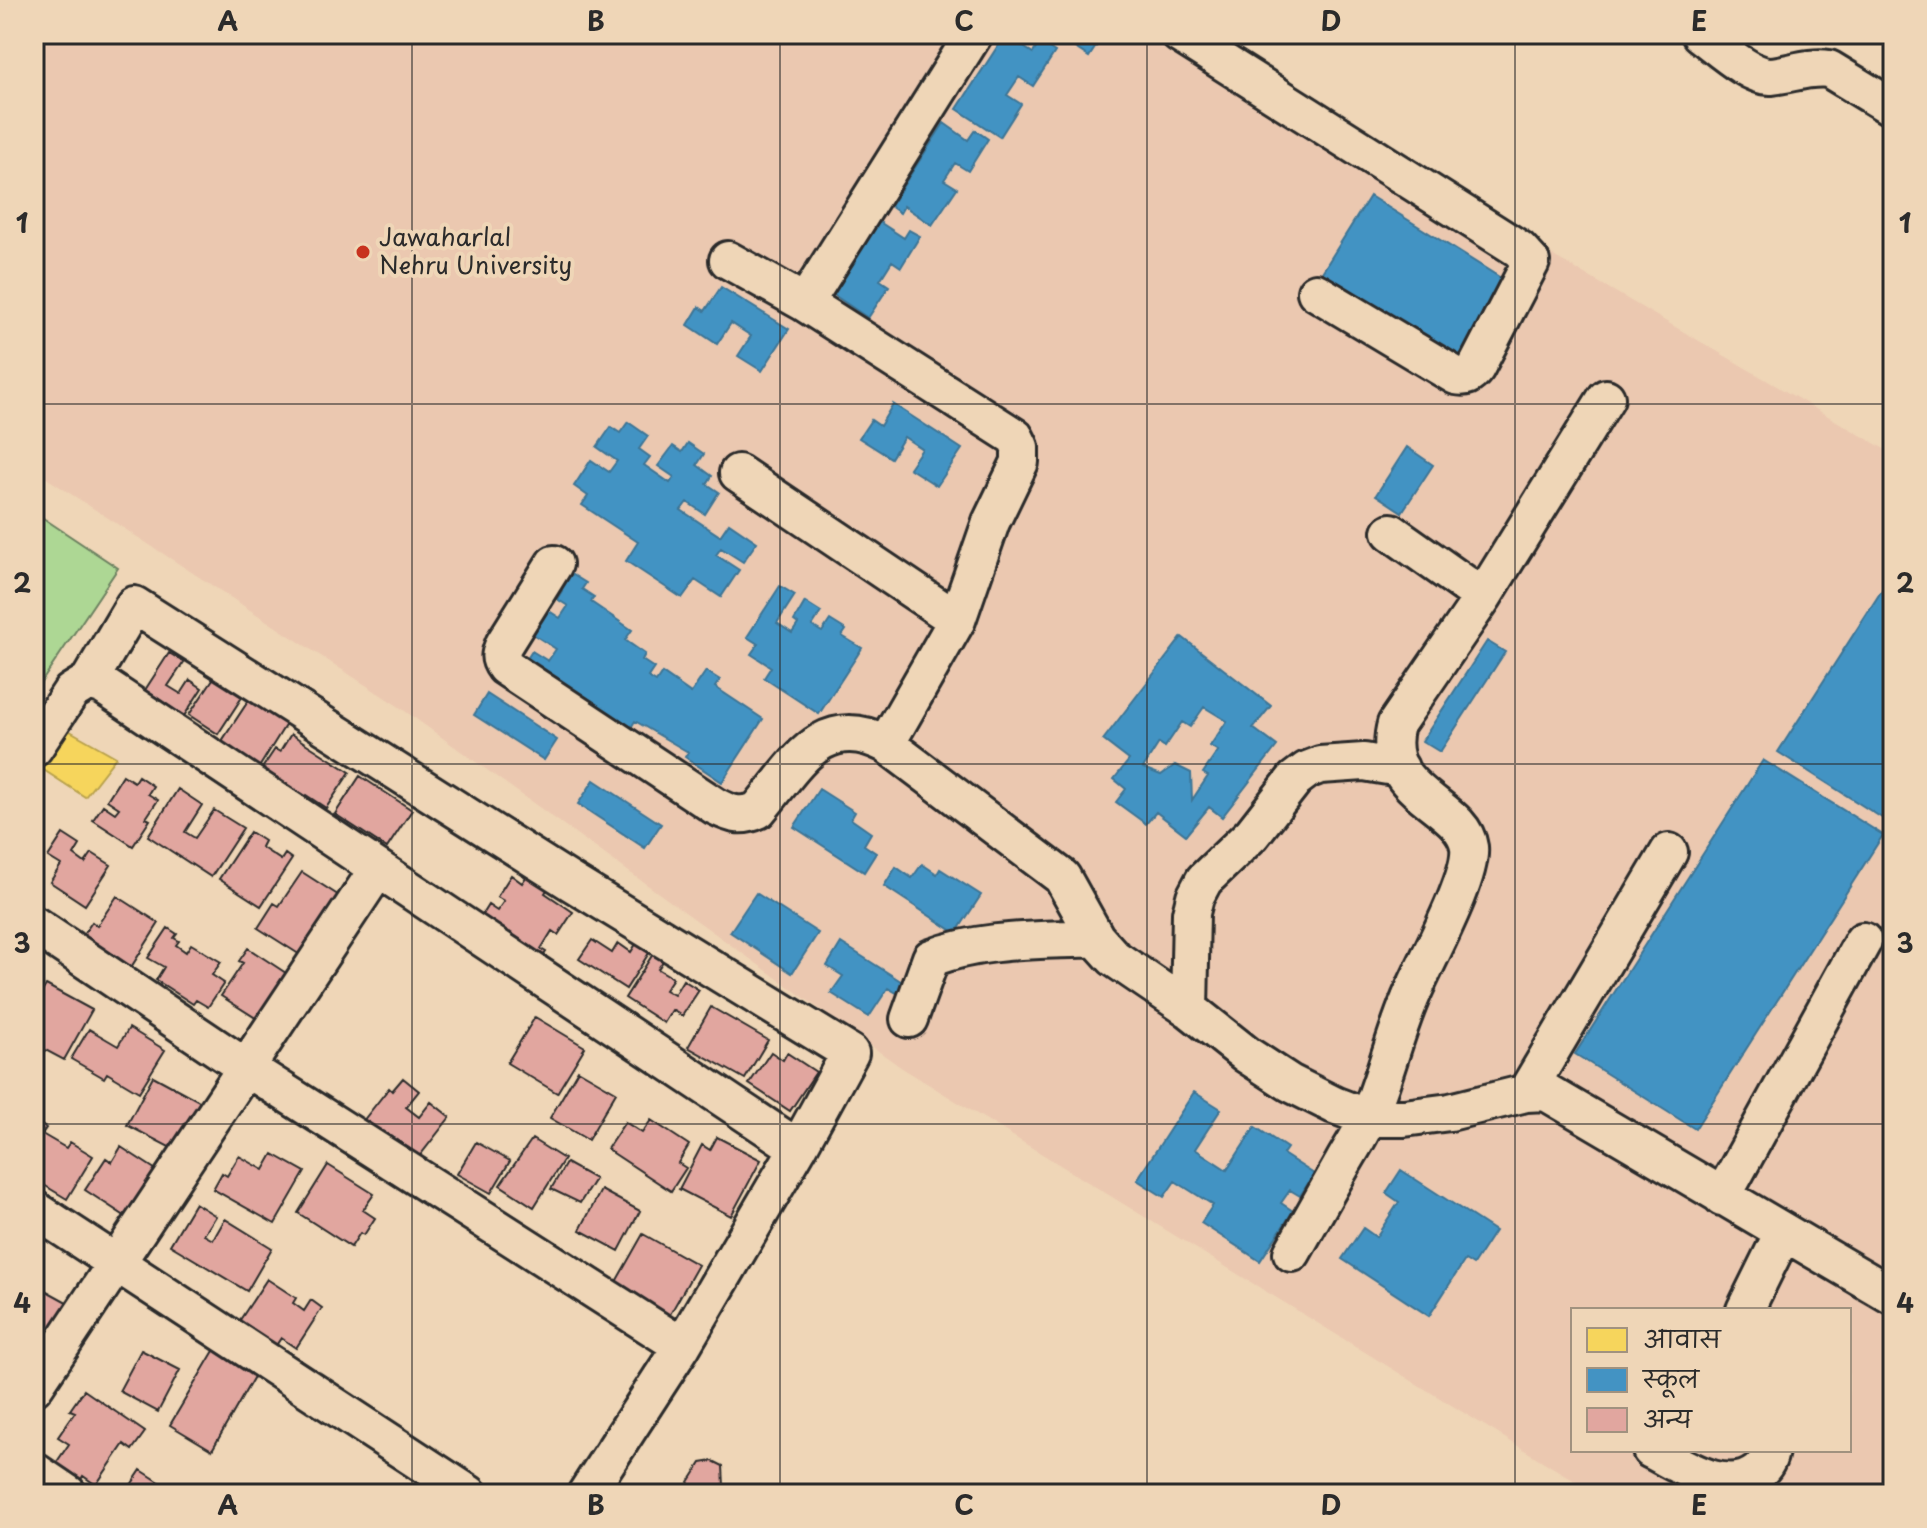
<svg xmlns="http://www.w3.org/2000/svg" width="1927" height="1528" font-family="'Playpen Sans','Playpen Sans Deva',sans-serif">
	<rect width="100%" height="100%" fill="#efd6b7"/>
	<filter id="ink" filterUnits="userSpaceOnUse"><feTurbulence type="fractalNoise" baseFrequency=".0125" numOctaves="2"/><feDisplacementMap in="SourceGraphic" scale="16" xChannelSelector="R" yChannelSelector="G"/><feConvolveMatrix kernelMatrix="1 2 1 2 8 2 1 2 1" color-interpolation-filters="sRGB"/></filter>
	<g filter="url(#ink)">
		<path fill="#ebc8b0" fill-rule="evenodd" d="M 34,34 L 1173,34 L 1893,454 L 1893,1494 L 1596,1494 L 902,1068 L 398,706 L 34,470 ZM 1573,1310 L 1849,1310 L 1849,1450 L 1573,1450 Z"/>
		<path fill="#add794" stroke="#6c8160" stroke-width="2" d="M 34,512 L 118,568 L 34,693 Z"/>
		<path fill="#f6d55c" stroke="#b9a24d" stroke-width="2" d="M 63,727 L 116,757 L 85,797 L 36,765 Z"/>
		<path fill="#4393c3" stroke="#3c7495" stroke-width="2" fill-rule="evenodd" d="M 1054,34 L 1104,34 L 1089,57 Z
			M 1005,35 L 1033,53 L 1040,42 L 1055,52 L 1033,86 L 1019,77 L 1007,95 L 1021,104 L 1000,137 L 957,109 Z
			M 944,123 L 968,140 L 975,130 L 988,139 L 968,171 L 955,163 L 944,180 L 957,188 L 932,225 L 904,206 L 900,213 L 890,206 Z
			M 1370,196 L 1512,285 L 1463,362 L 1321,274 Z
			M 878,221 L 904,238 L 909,230 L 920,236 L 901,267 L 892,261 L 880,280 L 889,286 L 868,318 L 831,293 Z
			M 721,287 L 789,329 L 762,371 L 738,356 L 751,336 L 731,323 L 717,344 L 688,325 L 699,307 L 705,311 Z
			M 893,404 L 962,449 L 937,486 L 909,468 L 922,449 L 904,437 L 891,458 L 859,438 L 871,420 L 880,426 Z
			M 628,422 L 648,436 L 639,449 L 650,457 L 644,465 L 670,483 L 674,477 L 658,466 L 673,446 L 682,452 L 688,443 L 704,454 L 697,465 L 712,476 L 707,484 L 719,492 L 705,514 L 687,502 L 681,510 L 720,536 L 729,523 L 757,542 L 743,562 L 721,548 L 716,555 L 739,570 L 721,597 L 695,580 L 682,598 L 626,561 L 638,542 L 582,505 L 588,496 L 574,486 L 591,460 L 609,472 L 617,461 L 597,447 L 611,427 L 620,433 Z
			M 1407,447 L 1433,465 L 1402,512 L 1376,495 Z
			M 570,573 L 586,583 L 582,589 L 594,597 L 591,602 L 632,630 L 625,640 L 645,654 L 642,660 L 654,668 L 648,677 L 656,682 L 662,673 L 691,693 L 706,671 L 720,680 L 715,687 L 763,719 L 722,782 L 685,757 L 688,752 L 635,721 L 627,734 L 525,662 L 532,651 L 548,661 L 556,649 L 531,633 L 546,609 L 560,618 L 568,606 L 557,599 L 562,591 L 559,588 Z
			M 1893,573 L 1893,825 L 1778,752 Z
			M 780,586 L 795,595 L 777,623 L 792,633 L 798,624 L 794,621 L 805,602 L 821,612 L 812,626 L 822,632 L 830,620 L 846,630 L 842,636 L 862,648 L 819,714 L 764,678 L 771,667 L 751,654 L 758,644 L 747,637 Z
			M 1182,637 L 1271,706 L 1253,728 L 1277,746 L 1222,817 L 1209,807 L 1186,835 L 1156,812 L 1146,824 L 1116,802 L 1126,789 L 1114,779 L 1129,760 L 1103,740 ZM 1204,707 L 1227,721 L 1210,746 L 1218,751 L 1203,773 L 1208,776 L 1192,800 L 1191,773 L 1175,765 L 1161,775 L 1143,768 L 1159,743 L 1165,747 L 1182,722 L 1190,727 Z
			M 1487,641 L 1505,652 L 1440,752 L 1422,741 Z
			M 487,694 L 557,740 L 544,760 L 474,715 Z
			M 1763,760 L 1883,835 L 1695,1129 L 1575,1054 Z
			M 594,780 L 661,824 L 645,848 L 578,804 Z
			M 819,789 L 855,812 L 851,819 L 871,833 L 864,845 L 876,853 L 864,872 L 794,827 Z
			M 922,864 L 937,874 L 940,869 L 981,895 L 956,933 L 884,886 L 896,867 L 912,878 Z
			M 756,893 L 818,933 L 792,973 L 730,932 Z
			M 841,943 L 907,985 L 900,995 L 888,988 L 869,1017 L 831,993 L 843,976 L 827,966 Z
			M 1194,1092 L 1221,1109 L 1195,1149 L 1227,1170 L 1255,1127 L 1287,1148 L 1283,1154 L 1314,1174 L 1300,1196 L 1290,1190 L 1281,1203 L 1293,1211 L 1260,1261 L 1201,1223 L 1213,1205 L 1175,1181 L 1164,1197 L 1137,1180 Z
			M 1401,1170 L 1495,1231 L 1473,1265 L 1465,1260 L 1429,1316 L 1342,1259 L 1363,1228 L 1376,1237 L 1399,1202 L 1386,1193 Z"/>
		<path fill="#e1a69f" stroke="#2b2b2b" stroke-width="2" d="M 169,653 L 184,662 L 168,686 L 181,694 L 190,680 L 202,688 L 184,716 L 145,690 Z
			M 217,673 L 246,691 L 218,734 L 189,715 Z
			M 249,700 L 286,724 L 258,769 L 218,747 Z
			M 291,734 L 350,772 L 326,808 L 306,795 L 304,797 L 261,770 L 275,749 L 280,752 Z
			M 123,775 L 134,782 L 138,776 L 153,786 L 148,794 L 158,800 L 146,818 L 150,820 L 133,846 L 93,820 L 103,805 L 115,813 L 119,808 L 107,800 Z
			M 360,776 L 412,810 L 387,848 L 335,814 Z
			M 178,789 L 202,805 L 185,832 L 195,838 L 214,810 L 243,828 L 211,877 L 148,836 Z
			M 250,832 L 264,841 L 261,847 L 281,860 L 285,854 L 292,859 L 261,906 L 219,879 Z
			M 63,834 L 80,845 L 74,855 L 85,863 L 92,853 L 111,865 L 85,905 L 50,882 L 61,865 L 48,857 Z
			M 530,871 L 551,884 L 545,893 L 573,912 L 558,935 L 552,931 L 541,949 L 546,952 L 540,961 L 478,921 L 488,905 L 497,911 L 504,901 L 497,897 L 511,875 L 522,883 Z
			M 302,872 L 344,899 L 305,958 L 258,928 L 274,903 L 279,906 Z
			M 117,896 L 159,923 L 128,972 L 79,941 L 92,922 L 97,926 Z
			M 168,928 L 177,934 L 174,938 L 179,941 L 176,945 L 186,952 L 191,944 L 221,962 L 212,975 L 224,983 L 208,1007 L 196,1000 L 193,1004 L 156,980 L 164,967 L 148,958 Z
			M 592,940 L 612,953 L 618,943 L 631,952 L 636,944 L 649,953 L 626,989 L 579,959 Z
			M 248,948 L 295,979 L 265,1024 L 221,996 L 243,963 L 239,961 Z
			M 653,954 L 663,961 L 658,969 L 673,978 L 665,990 L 674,995 L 683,980 L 699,990 L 682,1016 L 672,1010 L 664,1023 L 625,998 Z
			M 46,985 L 92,1010 L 64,1060 L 34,1044 L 34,1006 Z
			M 711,1007 L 768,1040 L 745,1079 L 688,1047 Z
			M 535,1017 L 585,1047 L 557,1093 L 507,1063 Z
			M 129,1028 L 165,1050 L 139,1092 L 107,1073 L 104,1078 L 71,1059 L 89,1029 L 118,1046 Z
			M 771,1052 L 783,1060 L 787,1053 L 816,1072 L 790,1111 L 749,1084 Z
			M 578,1070 L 616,1092 L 588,1140 L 550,1118 Z
			M 153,1076 L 201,1102 L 191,1120 L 189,1145 L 176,1139 L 171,1148 L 127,1125 Z
			M 403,1078 L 419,1091 L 406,1107 L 419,1117 L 431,1102 L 450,1117 L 411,1167 L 359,1126 L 389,1088 L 392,1091 Z
			M 34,1120 L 46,1128 L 42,1134 L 66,1148 L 70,1142 L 93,1156 L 67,1199 L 34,1179 Z
			M 651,1120 L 689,1145 L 678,1163 L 686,1168 L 671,1191 L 607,1149 L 625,1122 L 642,1133 Z
			M 717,1137 L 761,1160 L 731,1216 L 679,1189 L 702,1145 L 710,1150 Z
			M 532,1139 L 564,1159 L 534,1207 L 500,1185 Z
			M 476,1142 L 510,1161 L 491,1193 L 457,1174 Z
			M 121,1147 L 167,1177 L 137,1224 L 85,1190 L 106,1158 L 112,1162 Z
			M 273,1154 L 305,1172 L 275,1224 L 213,1189 L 222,1173 L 227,1176 L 239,1156 L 264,1170 Z
			M 566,1163 L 595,1179 L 580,1203 L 551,1189 Z
			M 328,1165 L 374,1194 L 363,1210 L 375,1218 L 364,1235 L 360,1233 L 351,1247 L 298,1213 Z
			M 601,1190 L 640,1211 L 619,1251 L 580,1230 Z
			M 195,1203 L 216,1216 L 204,1235 L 213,1240 L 225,1219 L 272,1248 L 247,1291 L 170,1245 Z
			M 643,1234 L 698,1265 L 668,1318 L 613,1287 Z
			M 267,1279 L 296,1298 L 293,1303 L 304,1311 L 311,1300 L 322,1308 L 296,1348 L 281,1338 L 273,1350 L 236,1326 Z
			M 34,1284 L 74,1306 L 52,1345 L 34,1335 Z
			M 215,1349 L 256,1373 L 212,1450 L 170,1425 Z
			M 141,1350 L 180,1370 L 158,1412 L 119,1391 Z
			M 84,1390 L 145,1432 L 132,1450 L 124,1444 L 96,1485 L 83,1476 L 79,1483 L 54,1466 L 69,1444 L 58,1437 L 75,1412 L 70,1410 Z
			M 713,1461 L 723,1466 L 724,1486 L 743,1494 L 759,1486 L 764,1494 L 705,1494 L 687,1485 L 701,1463 Z
			M 141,1470 L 178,1494 L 125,1494 Z"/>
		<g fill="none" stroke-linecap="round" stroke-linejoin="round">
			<defs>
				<path id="minor" d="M 1179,34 L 1519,249 L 1531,262 L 1476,368 C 1470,376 1466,378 1456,376 L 1316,292
					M 1700,34 C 1718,47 1750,77 1771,76 C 1791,74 1809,66 1829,69 L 1893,108
					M 728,260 L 805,303 L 1015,437 L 1020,447 L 1020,462 L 991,522 L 957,620 L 886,744 L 1062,877 L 1096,938 L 1114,958 L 1189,1009 L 1247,1055 L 1290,1083 L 1334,1105 L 1368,1118 L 1404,1118 L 1450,1112 L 1526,1093 L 1546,1092 L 1893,1296
					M 805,303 L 974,34
					M 738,473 L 957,620
					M 1391,532 L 1483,597
					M 554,564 L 504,644 C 500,654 498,658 505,667 L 715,806 C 731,814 741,818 758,810 C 796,766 821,711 886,744
					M 89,681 L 102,685 L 798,1148
					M 34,748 L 71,692 L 89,681 L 134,605 L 571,882 L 850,1053 L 798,1148 L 682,1346 L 586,1494
					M 34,925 L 245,1067 L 682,1346
					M 1189,1009 L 1191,913 L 1195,897 L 1204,880 L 1252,834 L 1295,779 L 1307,770 L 1320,765 L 1364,762 L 1400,768
					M 909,1019 L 931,958 C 983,938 1040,941 1096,938
					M 1526,1093 L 1669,852
					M 1722,1197 L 1863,941
					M 34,1209 L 469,1494
					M 1292,1253 C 1309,1223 1326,1193 1343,1163 C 1352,1147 1363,1131 1369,1115 C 1385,1077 1394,1037 1410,999 C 1423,966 1473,878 1469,847 C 1463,803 1377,794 1396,724 L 1483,597 L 1606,398
					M 1745,1310 L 1783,1233
					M 34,1387 L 378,869
					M 1651,1450 C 1681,1465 1726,1498 1758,1472 C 1765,1466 1769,1459 1770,1450
					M 34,1471 L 68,1494"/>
			</defs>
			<use href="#minor" stroke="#2b2b2b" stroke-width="42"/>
			<use href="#minor" stroke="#efd6b7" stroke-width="36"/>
		</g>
	</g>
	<path fill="none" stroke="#2b2b2b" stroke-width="2" stroke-opacity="0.55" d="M 412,34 L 412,1494M 780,34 L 780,1494M 1147,34 L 1147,1494M 1515,34 L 1515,1494M 34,404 L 1893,404M 34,764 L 1893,764M 34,1124 L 1893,1124"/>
	<circle fill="#c8321e" stroke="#efd6b7" stroke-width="3" cx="363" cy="252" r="8"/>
	<g text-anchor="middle" stroke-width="8" stroke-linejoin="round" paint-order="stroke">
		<g font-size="24" fill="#2b2b2b" stroke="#efd6b7" text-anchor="start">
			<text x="379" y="246">Jawaharlal<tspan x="379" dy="28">Nehru University</tspan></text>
		</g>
	</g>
	<rect width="1927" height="1528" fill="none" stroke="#efd6b7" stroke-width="88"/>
	<rect x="1571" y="1308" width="280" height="144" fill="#efd6b7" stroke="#a1927f" stroke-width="2"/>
	<rect x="1587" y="1328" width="40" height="24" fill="#f6d55c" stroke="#a1927f" stroke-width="2"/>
	<text x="1643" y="1348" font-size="24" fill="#2b2b2b">आवास</text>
	<rect x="1587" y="1368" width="40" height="24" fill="#4393c3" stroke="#a1927f" stroke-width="2"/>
	<text x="1643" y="1388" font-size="24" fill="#2b2b2b">स्कूल</text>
	<rect x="1587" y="1408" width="40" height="24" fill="#e1a69f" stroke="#a1927f" stroke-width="2"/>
	<text x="1643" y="1428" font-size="24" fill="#2b2b2b">अन्य</text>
	<rect x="44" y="44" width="1839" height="1440" fill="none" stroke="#2b2b2b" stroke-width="3"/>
	<g font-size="26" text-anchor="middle" font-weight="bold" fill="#2b2b2b">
		<text x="228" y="31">A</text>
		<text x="596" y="31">B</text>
		<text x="964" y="31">C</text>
		<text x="1331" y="31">D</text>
		<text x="1699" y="31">E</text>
		<text x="22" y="233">1</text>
		<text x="1905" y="233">1</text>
		<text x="22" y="593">2</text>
		<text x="1905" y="593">2</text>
		<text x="22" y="953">3</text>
		<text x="1905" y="953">3</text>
		<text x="22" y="1313">4</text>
		<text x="1905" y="1313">4</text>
		<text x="228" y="1515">A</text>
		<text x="596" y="1515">B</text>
		<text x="964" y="1515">C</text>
		<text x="1331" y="1515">D</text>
		<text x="1699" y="1515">E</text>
	</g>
</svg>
